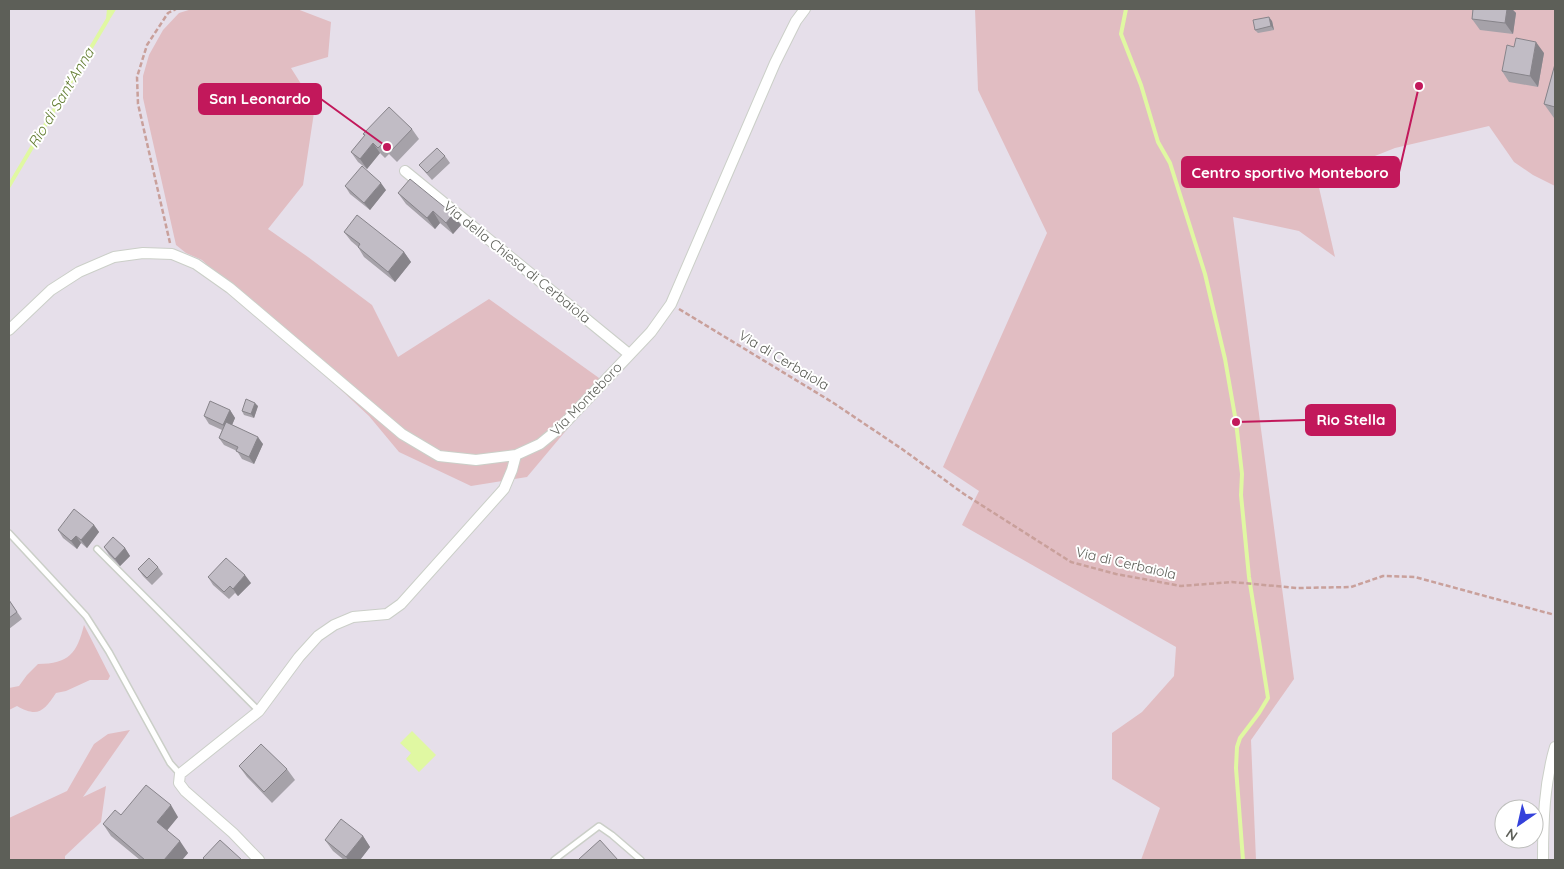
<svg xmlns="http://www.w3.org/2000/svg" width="1564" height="869" font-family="Quicksand,sans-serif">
	<rect width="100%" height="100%" fill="#e6dfea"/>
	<path fill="#e1bdc2" d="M 192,9 L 297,9 L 331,22 L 328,57 L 291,68 L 315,106 L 303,185 L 268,229 L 308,257 L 372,305 L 398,357 L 489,299 L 606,383 L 527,477 L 471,486 L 399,452 L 369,416 L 202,260 L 186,253 L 176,245 L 143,98 L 143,76 L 149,55 L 163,30 L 179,13 Z
		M 975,9 L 1555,9 L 1555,186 L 1533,175 L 1514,162 L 1489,126 L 1395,148 L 1317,179 L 1335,257 L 1299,231 L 1233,217 L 1294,679 L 1251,740 L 1256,860 L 1141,860 L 1160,808 L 1112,779 L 1112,733 L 1142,712 L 1174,676 L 1176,647 L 962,525 L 979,491 L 943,467 L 1047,233 L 978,90 Z
		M 84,625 L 110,676 L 108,680 L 90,680 L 66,691 L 56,693 C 44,711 38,718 17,706 L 9,710 L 9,688 L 19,686 L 27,675 L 38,664 C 69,664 77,653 84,625 Z
		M 130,730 L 83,797 L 106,786 L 101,822 L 65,856 L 65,860 L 9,860 L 9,818 L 67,791 L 94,744 L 108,734 Z"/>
	<path fill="#e0f8a2" d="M 412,731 L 436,755 L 419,772 L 406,759 L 411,753 L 400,743 Z"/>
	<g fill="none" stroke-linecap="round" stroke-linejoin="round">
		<path stroke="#e0f8a2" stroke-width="4" d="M 1126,9 L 1121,34 L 1141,85 L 1158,142 L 1170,163 L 1205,274 L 1225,359 L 1236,422 L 1242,474 L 1241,495 L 1249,577 L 1268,698 L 1259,713 L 1240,738 L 1237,747 L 1236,768 L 1243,860
			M 109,17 L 114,9
			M 9,186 L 108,19 L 109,9"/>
		<defs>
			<path id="service" d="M 9,533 L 86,616 L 109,652 L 170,763 L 180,774
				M 97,549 L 259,711
				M 554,860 L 599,826 L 612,835 L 641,860"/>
			<path id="minor" d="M 405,171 L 629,354
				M 9,330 L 51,290 L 79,272 L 114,257 L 143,253 L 172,254 L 196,264 L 230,288 L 402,434 L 439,456 L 476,460 L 516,455 L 540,444 L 562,426 L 651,332 L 671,304 L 775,63 L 796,21 L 805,9
				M 259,860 L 233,833 L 185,791 L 179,783 L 180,774 L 259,711 L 299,657 L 318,636 L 334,625 L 353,617 L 387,614 L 401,604 L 504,489 L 512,470 L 516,455
				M 1543,860 C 1543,821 1544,785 1555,747"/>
		</defs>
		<use href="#service" stroke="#cbcfc8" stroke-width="8"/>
		<use href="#minor" stroke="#cbcfc8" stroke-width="12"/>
		<path stroke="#c9a09b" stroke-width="2.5" stroke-dasharray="5 2.5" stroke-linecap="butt" d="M 170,243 L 138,104 L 137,77 L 147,45 L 168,13 L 176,9
			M 679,309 L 832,402 L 902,449 L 964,494 L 1071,562 L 1116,574 L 1181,586 L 1232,582 L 1297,588 L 1351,587 L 1383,576 L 1415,577 L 1555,615"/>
		<use href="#service" stroke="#fff" stroke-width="5"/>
		<use href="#minor" stroke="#fff" stroke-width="10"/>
	</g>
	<path fill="#a6a2a9" d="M 1473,9 L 1512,9 L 1516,13 L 1513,34 L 1480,30 L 1472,19 Z
		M 1272,21 L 1274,30 L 1258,33 L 1255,30 Z
		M 1544,53 L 1538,87 L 1509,82 L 1502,71 Z
		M 1555,64 L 1555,119 L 1554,118 L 1544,104 Z
		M 412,129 L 419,139 L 397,162 L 389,154 L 385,158 L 380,153 L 367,169 L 358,162 L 351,152 L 365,136 L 363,134 Z
		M 445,156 L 450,163 L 432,180 L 425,172 L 419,165 Z
		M 345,186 L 386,190 L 370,210 L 350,194 Z
		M 398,193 L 461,225 L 453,234 L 440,223 L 435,229 L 406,204 Z
		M 344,232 L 404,252 L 411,262 L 395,282 L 364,257 L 358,247 L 351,241 Z
		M 258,406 L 254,418 L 244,415 L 242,411 Z
		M 230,410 L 235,418 L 232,425 L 263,444 L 254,464 L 242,459 L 237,451 L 224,445 L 219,438 L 222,430 L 209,424 L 204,416 Z
		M 94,525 L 99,532 L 87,548 L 81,543 L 77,549 L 63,538 L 58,530 Z
		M 104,547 L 125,548 L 130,556 L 120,566 L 109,555 Z
		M 158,567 L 163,574 L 152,585 L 143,576 L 138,569 Z
		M 208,577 L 251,583 L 238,596 L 235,593 L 229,599 L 213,585 Z
		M 9,600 L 22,619 L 9,629 Z
		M 239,766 L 287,769 L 295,780 L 272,803 L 247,777 Z
		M 121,815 L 178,817 L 167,830 L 188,853 L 182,860 L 140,860 L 111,836 L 103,824 Z
		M 363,836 L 370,847 L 360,860 L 344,860 L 333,851 L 325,840 Z"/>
	<path fill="#87848a" d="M 1507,9 L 1512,9 L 1516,13 L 1513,34 L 1505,23 Z
		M 1269,17 L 1272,21 L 1274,30 L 1271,26 Z
		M 1536,42 L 1544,53 L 1538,87 L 1530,76 Z
		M 373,143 L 380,153 L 367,169 L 360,159 Z
		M 381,183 L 386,190 L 370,210 L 364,203 Z
		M 433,211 L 440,223 L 435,229 L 427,218 Z
		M 453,214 L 461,225 L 453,234 L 446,223 Z
		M 404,252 L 411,262 L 395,282 L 388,272 Z
		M 255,403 L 258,406 L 254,418 L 251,414 Z
		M 230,410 L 235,418 L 229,432 L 223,425 Z
		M 258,437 L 263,444 L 254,464 L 249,457 Z
		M 94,525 L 99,532 L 87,548 L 81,540 Z
		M 76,536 L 81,543 L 77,549 L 71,541 Z
		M 125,548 L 130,556 L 120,566 L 115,559 Z
		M 245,575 L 251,583 L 238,596 L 233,589 Z
		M 171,805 L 178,817 L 165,833 L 157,822 Z
		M 363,836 L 370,847 L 360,860 L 348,860 L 346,857 Z
		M 180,841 L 188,853 L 182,860 L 164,860 Z"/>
	<path fill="#c1bcc5" stroke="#87848a" d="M 1473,9 L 1507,9 L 1505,23 L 1472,19 Z
		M 1269,17 L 1271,26 L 1255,30 L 1253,20 Z
		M 1516,38 L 1536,42 L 1530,76 L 1502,71 L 1507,45 L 1514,47 Z
		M 1555,64 L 1555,107 L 1544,104 Z
		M 389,107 L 412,129 L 390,152 L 382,144 L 378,148 L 373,143 L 360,159 L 351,152 L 365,135 L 363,134 Z
		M 437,148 L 445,156 L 427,173 L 419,165 Z
		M 362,166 L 381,183 L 364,203 L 345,186 Z
		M 410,179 L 453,214 L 446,223 L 433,211 L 427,218 L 398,193 Z
		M 357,215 L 404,252 L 388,272 L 358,247 L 360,244 L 344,232 Z
		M 246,399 L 255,403 L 251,414 L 242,411 Z
		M 210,401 L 230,410 L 223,425 L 204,416 Z
		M 226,422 L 258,437 L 249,457 L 236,451 L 238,447 L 219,438 Z
		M 74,509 L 94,525 L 81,540 L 76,536 L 71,541 L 58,530 Z
		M 113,537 L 125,548 L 115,559 L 104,547 Z
		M 149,558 L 158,567 L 147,578 L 138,569 Z
		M 226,558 L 245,575 L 233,589 L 230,586 L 224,592 L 208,577 Z
		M 9,600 L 17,612 L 9,618 Z
		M 261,744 L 287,769 L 264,792 L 239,766 Z
		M 146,785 L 171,805 L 157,822 L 180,841 L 164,860 L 145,860 L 103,824 L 115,810 L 121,815 Z
		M 341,819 L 363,836 L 346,857 L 325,840 Z
		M 220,840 L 242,860 L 205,860 L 203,858 Z
		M 600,840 L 618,860 L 580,860 L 579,859 Z"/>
	<g text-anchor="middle" stroke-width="4" stroke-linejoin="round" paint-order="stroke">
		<g font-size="14" fill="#5d5f58" stroke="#fff">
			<text transform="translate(517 262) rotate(39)" y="5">Via della Chiesa di Cerbaiola</text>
			<text transform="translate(784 360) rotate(31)" y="5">Via di Cerbaiola</text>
			<text transform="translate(586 399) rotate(-46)" y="5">Via Monteboro</text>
			<text transform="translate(1126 563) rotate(13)" y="5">Via di Cerbaiola</text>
		</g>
		<g font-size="15" font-style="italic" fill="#647e34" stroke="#fff">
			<text transform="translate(61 98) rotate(-59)" y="5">Rio di Sant'Anna</text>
		</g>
	</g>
	<path fill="none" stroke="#c2185b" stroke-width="2" d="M387 147L321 99M1419 86L1399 172M1236 422L1306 420"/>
	<g fill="#c2185b" stroke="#fff" stroke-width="2">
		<circle cx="387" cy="147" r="5"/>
		<circle cx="1419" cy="86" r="5"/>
		<circle cx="1236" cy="422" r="5"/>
	</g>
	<g fill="#c2185b" stroke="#c2185b" stroke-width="2">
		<rect x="199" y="84" width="122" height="30" rx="5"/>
		<rect x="1182" y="157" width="217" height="30" rx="5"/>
		<rect x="1306" y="405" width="89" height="30" rx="5"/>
	</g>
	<g font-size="15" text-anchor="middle" font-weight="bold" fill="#fff">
		<text x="260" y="104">San Leonardo</text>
		<text x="1290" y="178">Centro sportivo Monteboro</text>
		<text x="1351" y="425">Rio Stella</text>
	</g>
	<rect width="1564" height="869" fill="none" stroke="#5d5f58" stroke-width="20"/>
	<g transform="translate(1519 824) rotate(214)"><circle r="24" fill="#ffffff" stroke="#bebfbc"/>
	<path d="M0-4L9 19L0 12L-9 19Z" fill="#3441db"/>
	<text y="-8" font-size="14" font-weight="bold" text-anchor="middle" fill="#5d5f58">N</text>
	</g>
</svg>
